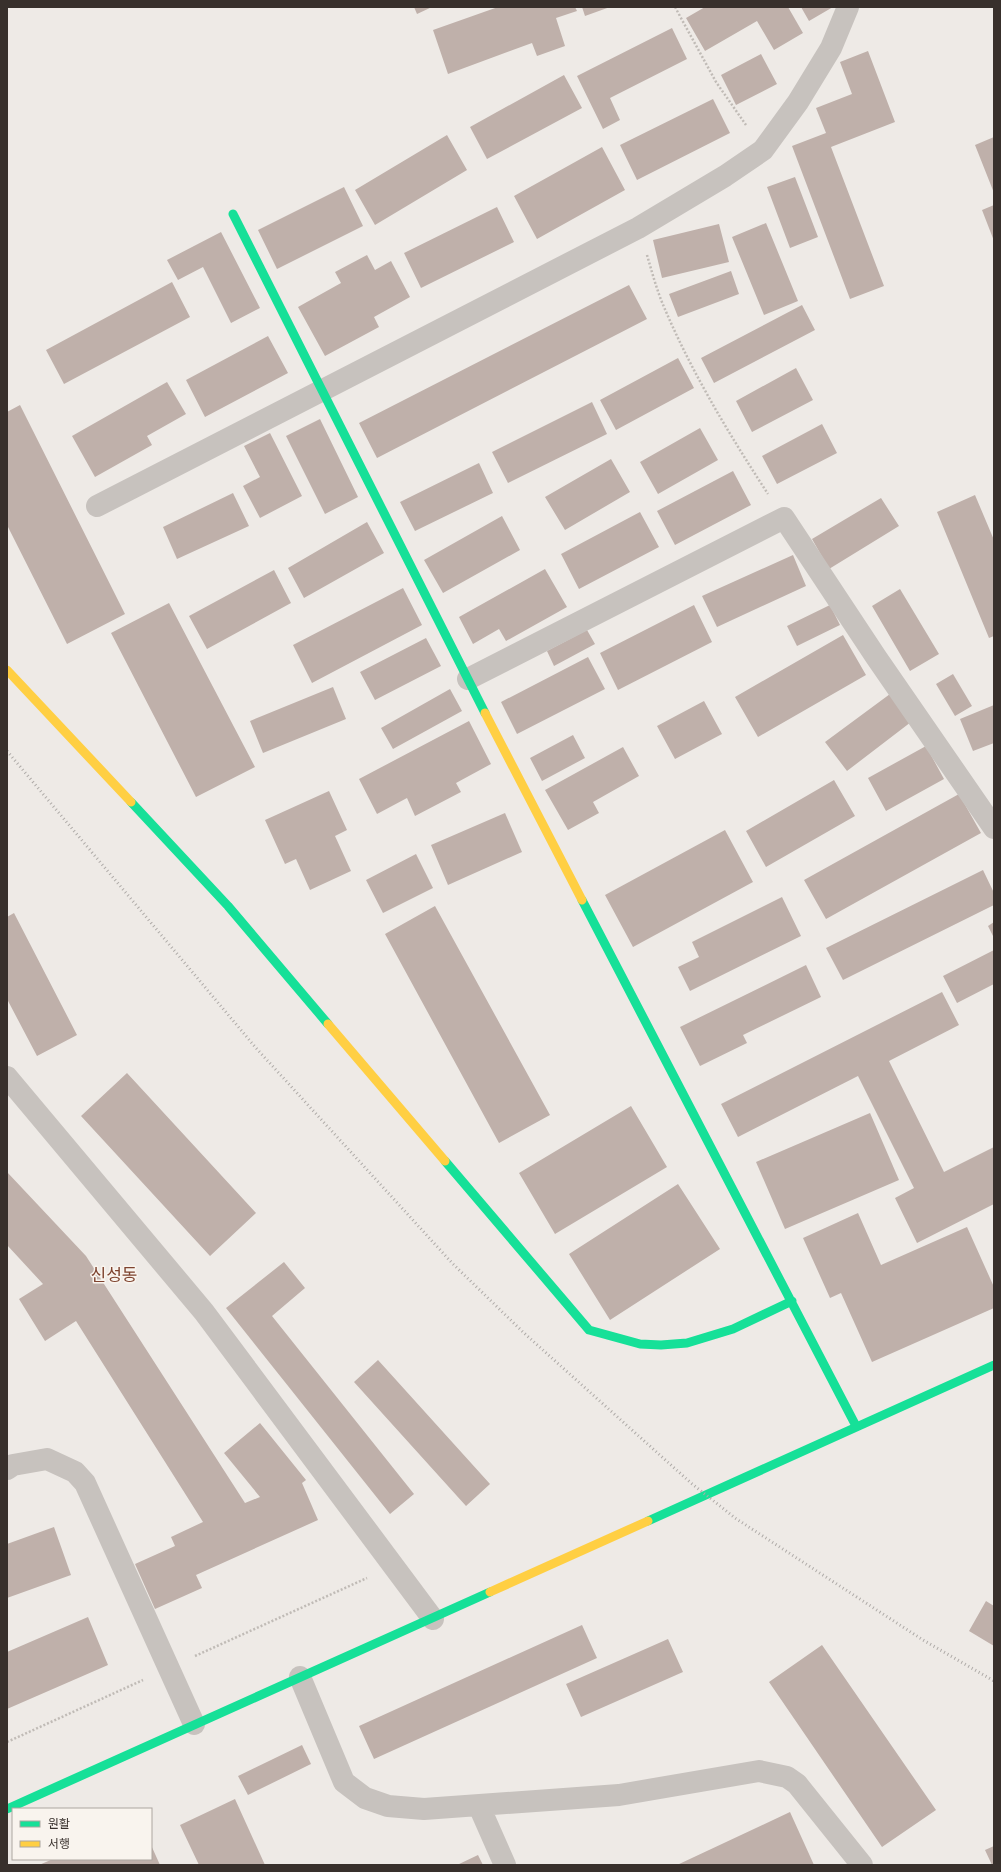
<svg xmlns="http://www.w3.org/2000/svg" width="1001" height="1872" font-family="Mulish,'Noto Sans KR',sans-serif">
	<rect width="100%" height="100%" fill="#eeeae6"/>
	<path fill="#bfb0aa" d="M 414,7 L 432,7 L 417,14 Z
		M 498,7 L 575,7 L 577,11 L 556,18 L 565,46 L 537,56 L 532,43 L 448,74 L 433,30 Z
		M 582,7 L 610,7 L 585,16 Z
		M 705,7 L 788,7 L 803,33 L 774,50 L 757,21 L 705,51 L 686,18 Z
		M 801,7 L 833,7 L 809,21 Z
		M 672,28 L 687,59 L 610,98 L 620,120 L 603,129 L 577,76 Z
		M 868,51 L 895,122 L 831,147 L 884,286 L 850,299 L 792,146 L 826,133 L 816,108 L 852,94 L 840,62 Z
		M 761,54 L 777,84 L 736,105 L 721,75 Z
		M 564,75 L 582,108 L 487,159 L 470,127 Z
		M 713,99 L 730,133 L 637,180 L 620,145 Z
		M 447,135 L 467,170 L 375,225 L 355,190 Z
		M 994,137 L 994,193 L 975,145 Z
		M 602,147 L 625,190 L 537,239 L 514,196 Z
		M 795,177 L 818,237 L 790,248 L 767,187 Z
		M 344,187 L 363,226 L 277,269 L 258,230 Z
		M 994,205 L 994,241 L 982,210 Z
		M 497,207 L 514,242 L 421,288 L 404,253 Z
		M 766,223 L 798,301 L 764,315 L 732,237 Z
		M 719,224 L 729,262 L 662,278 L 653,240 Z
		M 221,232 L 260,308 L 231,323 L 203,267 L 178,280 L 167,260 Z
		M 367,255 L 375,270 L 391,261 L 410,297 L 374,317 L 379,327 L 325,356 L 298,307 L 341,283 L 335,272 Z
		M 731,271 L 739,294 L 678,317 L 669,294 Z
		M 172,282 L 190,317 L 64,384 L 46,350 Z
		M 629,285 L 647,319 L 377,458 L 359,423 Z
		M 802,305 L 815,330 L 714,383 L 701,358 Z
		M 268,336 L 288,373 L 205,417 L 186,380 Z
		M 678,358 L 694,388 L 616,430 L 600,400 Z
		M 796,368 L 813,400 L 752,432 L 736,401 Z
		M 167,382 L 186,414 L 147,436 L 152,445 L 95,477 L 72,436 Z
		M 592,402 L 607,434 L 508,483 L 492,452 Z
		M 20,405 L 125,614 L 67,644 L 7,525 L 7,412 Z
		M 320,419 L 358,497 L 325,514 L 286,436 Z
		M 822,424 L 837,453 L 777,484 L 762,456 Z
		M 700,428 L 718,460 L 658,494 L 640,462 Z
		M 270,433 L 302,496 L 260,518 L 243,486 L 260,477 L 244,446 Z
		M 611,459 L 630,492 L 565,530 L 545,497 Z
		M 479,463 L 493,493 L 415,531 L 400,502 Z
		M 733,471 L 751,505 L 675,545 L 657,511 Z
		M 233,493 L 249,526 L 177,559 L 163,527 Z
		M 975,495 L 994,540 L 994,636 L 989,638 L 937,512 Z
		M 881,498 L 899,526 L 829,569 L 812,539 Z
		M 640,512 L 659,547 L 579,589 L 561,554 Z
		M 502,516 L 520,550 L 443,593 L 424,560 Z
		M 367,522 L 384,553 L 304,598 L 288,568 Z
		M 793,555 L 806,586 L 717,627 L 702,596 Z
		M 545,569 L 567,607 L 506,641 L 499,629 L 473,644 L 459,617 Z
		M 274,570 L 291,603 L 207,649 L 189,616 Z
		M 403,588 L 422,625 L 312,683 L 293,645 Z
		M 900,589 L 939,654 L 910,671 L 872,606 Z
		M 169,603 L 255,767 L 196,797 L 111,633 Z
		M 694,605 L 712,642 L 618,690 L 600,653 Z
		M 830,605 L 840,625 L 797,646 L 787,626 Z
		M 587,630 L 595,644 L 554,666 L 547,651 Z
		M 843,635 L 866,675 L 758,737 L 735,697 Z
		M 426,638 L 441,666 L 375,700 L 360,672 Z
		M 588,657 L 605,689 L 517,734 L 501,702 Z
		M 953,674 L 972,706 L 955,716 L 936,684 Z
		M 333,687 L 346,719 L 263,753 L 250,721 Z
		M 450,689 L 462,711 L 393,749 L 381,728 Z
		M 890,694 L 911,722 L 847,771 L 825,742 Z
		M 704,701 L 722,734 L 675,759 L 657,726 Z
		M 994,705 L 994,743 L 973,751 L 960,719 Z
		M 469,721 L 491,764 L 456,783 L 461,792 L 415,816 L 407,798 L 377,814 L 359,779 Z
		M 573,735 L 585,758 L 542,781 L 530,758 Z
		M 926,746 L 944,779 L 886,811 L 868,778 Z
		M 623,747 L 639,776 L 593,802 L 599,813 L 568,830 L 545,790 Z
		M 834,780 L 855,816 L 766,867 L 746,831 Z
		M 329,791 L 347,830 L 335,836 L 351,871 L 310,890 L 296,859 L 285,864 L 265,820 Z
		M 959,794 L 981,833 L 826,919 L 804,880 Z
		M 505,813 L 522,852 L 448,885 L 431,845 Z
		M 725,830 L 753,882 L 633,947 L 605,895 Z
		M 416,854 L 433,888 L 383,913 L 366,880 Z
		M 983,870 L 994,893 L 994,905 L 843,980 L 826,948 Z
		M 782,897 L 801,936 L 690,991 L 678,967 L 699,957 L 692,942 Z
		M 435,906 L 550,1115 L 499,1143 L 385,934 Z
		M 14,913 L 77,1035 L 37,1056 L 7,999 L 7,917 Z
		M 994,922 L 994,938 L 988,926 Z
		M 994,950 L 994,984 L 957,1003 L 943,976 Z
		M 806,965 L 821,997 L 743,1035 L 747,1043 L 700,1066 L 680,1027 Z
		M 942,992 L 959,1025 L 889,1061 L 944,1172 L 994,1147 L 994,1204 L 917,1243 L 895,1198 L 914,1188 L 858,1076 L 738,1137 L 721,1104 Z
		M 127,1073 L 256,1213 L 210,1256 L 81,1116 Z
		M 631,1106 L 667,1167 L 555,1234 L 519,1173 Z
		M 870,1113 L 899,1180 L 785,1229 L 756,1162 Z
		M 7,1172 L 86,1256 L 245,1503 L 260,1497 L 224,1453 L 260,1423 L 306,1480 L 302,1483 L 318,1520 L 196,1575 L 202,1588 L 155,1609 L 135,1564 L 175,1546 L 171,1537 L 203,1522 L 76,1321 L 45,1341 L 19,1299 L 43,1284 L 7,1245 Z
		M 678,1184 L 720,1249 L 610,1320 L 569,1254 Z
		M 858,1213 L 881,1265 L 967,1227 L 994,1287 L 994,1308 L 872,1362 L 841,1293 L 830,1298 L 803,1238 Z
		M 284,1262 L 305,1288 L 272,1316 L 414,1494 L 390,1514 L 226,1308 Z
		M 378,1360 L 490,1484 L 466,1506 L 354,1382 Z
		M 54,1527 L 71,1575 L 7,1598 L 7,1544 Z
		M 986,1601 L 994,1606 L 994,1646 L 969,1631 Z
		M 88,1617 L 108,1665 L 7,1709 L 7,1652 Z
		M 582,1625 L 597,1658 L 374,1759 L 359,1726 Z
		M 668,1639 L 683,1672 L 581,1717 L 566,1684 Z
		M 822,1645 L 936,1810 L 882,1847 L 769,1682 Z
		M 302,1745 L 311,1764 L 248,1795 L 238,1776 Z
		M 235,1799 L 265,1865 L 199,1865 L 180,1825 Z
		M 790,1812 L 814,1865 L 677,1865 Z
		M 151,1845 L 160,1865 L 39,1865 L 53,1859 L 151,1859 Z
		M 994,1846 L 994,1865 L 992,1865 L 985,1850 Z
		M 478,1855 L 483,1865 L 457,1865 Z"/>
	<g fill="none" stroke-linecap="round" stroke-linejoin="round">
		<path stroke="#c0bbb6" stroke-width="2.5" stroke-dasharray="2 2" stroke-linecap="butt" d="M 675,7 L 716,82 L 746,125
			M 647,255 C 652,272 657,291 664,307 C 692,373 729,434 768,494
			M 195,1656 L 367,1578
			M 7,1742 L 143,1680"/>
		<path stroke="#c7c2be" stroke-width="22" d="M 97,506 L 638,228 L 725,176 L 763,150 L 798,102 L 831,48 L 848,7
			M 468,679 L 784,518 L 876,657 L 994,828
			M 7,1077 L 204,1312 L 433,1619
			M 7,1469 L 13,1465 L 47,1459 L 75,1472 L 85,1483 L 194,1724
			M 300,1677 L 344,1782 L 365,1798 L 388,1806 L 424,1809 L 619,1795 L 759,1771 L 787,1777 L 797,1784 L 862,1865
			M 479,1806 L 505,1865"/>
		<path stroke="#16e098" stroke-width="9" d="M 233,214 L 485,713
			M 131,802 L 228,906 L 328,1024
			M 582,900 L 856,1426
			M 445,1161 L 589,1330 L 640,1344 L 661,1345 L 687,1343 L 733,1329 L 792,1301
			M 648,1521 L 994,1365
			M 7,1809 L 490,1592"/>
		<path stroke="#ffcf43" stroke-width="9" d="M 7,670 L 131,802
			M 485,713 L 582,900
			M 328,1024 L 445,1161
			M 490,1592 L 648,1521"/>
		<path stroke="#afaba8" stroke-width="3" stroke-dasharray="1 3" stroke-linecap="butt" d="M 7,751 L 256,1048 L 453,1264 L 524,1333 L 691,1483 L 735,1518 L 923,1640 L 994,1681"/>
	</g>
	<g text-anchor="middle" stroke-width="3" stroke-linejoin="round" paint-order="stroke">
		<g font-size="17" fill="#7e432f" stroke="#f9f4ee">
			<text x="114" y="1281">신성동</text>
		</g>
	</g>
	<rect width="1001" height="1872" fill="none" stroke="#38302c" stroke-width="16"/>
	<rect x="12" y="1808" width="140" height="52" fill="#f9f4ee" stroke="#aca6a0"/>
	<rect x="20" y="1821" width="20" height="6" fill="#16e098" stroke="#aca6a0"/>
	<text x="48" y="1828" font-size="12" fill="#38302c">원활</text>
	<rect x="20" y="1841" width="20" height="6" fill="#ffcf43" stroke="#aca6a0"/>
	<text x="48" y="1848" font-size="12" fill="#38302c">서행</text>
</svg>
